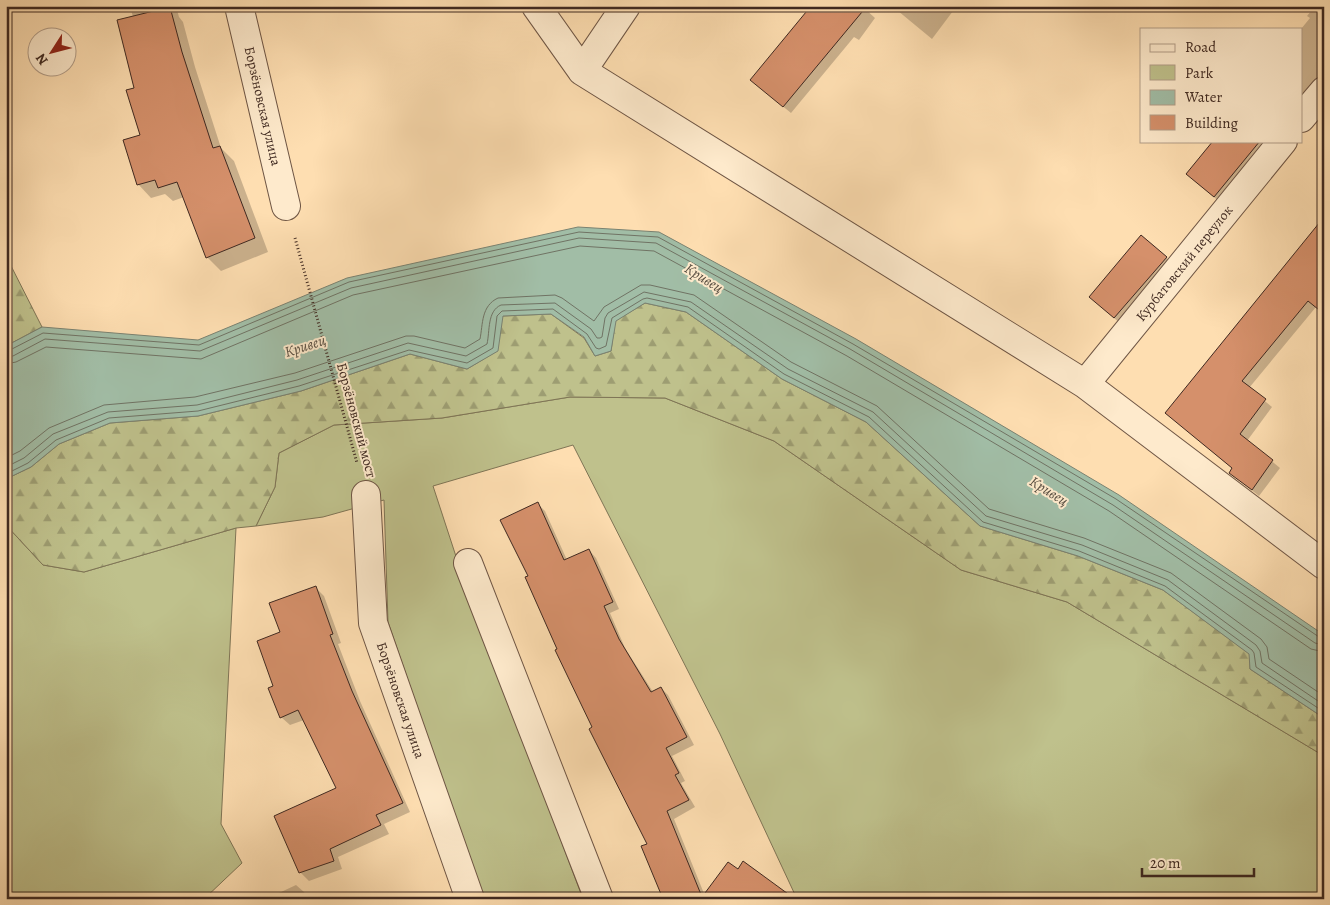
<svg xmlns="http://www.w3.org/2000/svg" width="1330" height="905" font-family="Alegreya,serif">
	<defs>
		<pattern id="forest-firs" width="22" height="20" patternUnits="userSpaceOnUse" patternTransform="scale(1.25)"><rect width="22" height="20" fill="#bfc18c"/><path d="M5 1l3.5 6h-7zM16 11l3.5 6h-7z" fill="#9d9d72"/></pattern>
	</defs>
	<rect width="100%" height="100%" fill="#fedeb1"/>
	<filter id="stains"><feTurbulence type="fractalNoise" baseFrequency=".004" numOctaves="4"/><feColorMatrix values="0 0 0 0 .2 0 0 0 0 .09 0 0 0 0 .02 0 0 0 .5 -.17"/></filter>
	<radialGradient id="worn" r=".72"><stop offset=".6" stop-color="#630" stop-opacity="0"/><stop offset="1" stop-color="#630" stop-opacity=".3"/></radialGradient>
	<path fill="#bfc18c" stroke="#7f7556" d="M 570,397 L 665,398 L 774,441 L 961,570 L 1067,602 L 1324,756 L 1324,892 L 1318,899 L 797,899 L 720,734 L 573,445 L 433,486 L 466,587 L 583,899 L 483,899 L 388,622 L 384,500 L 323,517 L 256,526 L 275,487 L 279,453 L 334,425 L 442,418 Z
		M 6,525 L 43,565 L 84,572 L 236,528 L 221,824 L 242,863 L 204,899 L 6,899 Z"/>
	<path fill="url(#forest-firs)" stroke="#7f7556" d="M 6,256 L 42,327 L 6,346 Z
		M 645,303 L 686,312 L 782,379 L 866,422 L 980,526 L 1078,556 L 1163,590 L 1250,654 L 1250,669 L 1324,718 L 1324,756 L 1067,602 L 961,570 L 774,441 L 665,398 L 570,397 L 442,418 L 334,425 L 279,453 L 275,487 L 256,526 L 236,528 L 84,572 L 43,565 L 6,525 L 6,479 L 31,467 L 59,444 L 110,423 L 198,416 L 301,391 L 410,354 L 467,369 L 497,351 L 502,316 L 551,314 L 584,338 L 595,356 L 611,351 L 615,321 Z"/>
	<path fill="#a1bda6" stroke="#7a8271" d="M 578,227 L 659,232 L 856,339 L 1119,495 L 1324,635 L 1324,718 L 1250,669 L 1249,654 L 1163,590 L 1078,556 L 980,526 L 866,422 L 782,379 L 686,312 L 645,303 L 616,321 L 611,351 L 595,356 L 584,337 L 551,314 L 503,316 L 498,351 L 467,369 L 410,354 L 301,391 L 198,416 L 110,423 L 59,444 L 31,467 L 6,479 L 6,346 L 42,327 L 198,340 L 347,278 Z"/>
	<path fill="#0003" d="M 130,6 L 176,6 L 179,17 L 183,22 L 195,67 L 221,148 L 234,161 L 268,252 L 221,271 L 207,257 L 184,197 L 173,201 L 165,194 L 151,198 L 138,184 L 142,136 L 136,89 L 133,17 Z
		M 862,6 L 875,18 L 859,40 L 854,37 L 791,113 L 759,87 Z
		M 892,6 L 948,6 L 953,11 L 932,39 Z
		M 1315,6 L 1324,6 L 1324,85 L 1301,107 L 1301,29 L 1310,18 L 1307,16 Z
		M 1215,141 L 1273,141 L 1222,204 L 1195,181 Z
		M 1318,225 L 1316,307 L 1249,388 L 1272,407 L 1247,441 L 1280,468 L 1259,496 L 1230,473 L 1233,469 L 1166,413 Z
		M 1166,257 L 1173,265 L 1122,325 L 1098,304 Z
		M 537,503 L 545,511 L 567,560 L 589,550 L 596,558 L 619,609 L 610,613 L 625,648 L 653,692 L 661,688 L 668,695 L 694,745 L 672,756 L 685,781 L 681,783 L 695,807 L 674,819 L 705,896 L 785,899 L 659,899 L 658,895 L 662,894 L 649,844 L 558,650 L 529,577 Z
		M 315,587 L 324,596 L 341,643 L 338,644 L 360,701 L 410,812 L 384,824 L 389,834 L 338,857 L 342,869 L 309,881 L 300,872 L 337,788 L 304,720 L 290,725 L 281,717 L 275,686 L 282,633 Z
		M 296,885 L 304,892 L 307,899 L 266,899 Z"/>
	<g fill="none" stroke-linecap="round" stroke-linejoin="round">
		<path stroke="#707364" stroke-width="1" d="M 6,351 L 10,350 L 43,333 L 199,345 L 349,282 L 579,232 L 658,237 L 853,344 L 1116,499 L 1319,637 L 1324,638
			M 6,357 L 13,356 L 45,339 L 200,351 L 351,288 L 579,238 L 656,243 L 850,349 L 1113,505 L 1315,643 L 1324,645
			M 6,364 L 16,362 L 46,347 L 201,359 L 353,295 L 580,246 L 654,251 L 847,356 L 1109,511 L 1311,649 L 1324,652
			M 6,458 L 20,451 L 49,428 L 104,405 L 195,397 L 295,373 L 406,336 L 414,336 L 465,348 L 480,339 C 483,324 481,306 498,298 L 555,295 L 562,298 L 594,321 L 604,307 L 641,285 L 650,285 L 694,295 L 791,362 L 877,406 L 989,509 L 1084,538 L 1171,573 L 1261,639 L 1267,647 L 1269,659 L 1324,696
			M 6,467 L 24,458 L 53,434 L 108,412 L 197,405 L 297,380 L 408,343 L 466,356 L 487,344 C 490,331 487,311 501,305 L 555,303 L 591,329 L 597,338 L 600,338 L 602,337 L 605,318 L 608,313 L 644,292 L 691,302 L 788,369 L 873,412 L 986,516 L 1082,545 L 1168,580 L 1256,645 L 1260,651 L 1262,663 L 1324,705
			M 6,474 L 28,463 L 56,440 L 109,418 L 198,411 L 299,386 L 409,350 L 467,363 L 493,348 L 497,316 L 502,311 L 553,309 L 587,334 L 596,348 L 599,349 L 606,346 L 612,318 L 643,299 L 647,298 L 688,307 L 784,374 L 869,417 L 983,522 L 1079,551 L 1165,586 L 1252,650 L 1254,653 L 1256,667 L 1324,712"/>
	</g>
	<path fill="#d5906b" stroke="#3f2921" d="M 811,6 L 867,6 L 783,107 L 750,80 Z
		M 170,7 L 182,52 L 213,148 L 220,146 L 255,238 L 206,258 L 177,182 L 158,188 L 155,180 L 137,185 L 123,140 L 140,135 L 126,90 L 134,88 L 117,20 Z
		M 1213,141 L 1260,141 L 1214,197 L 1186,174 Z
		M 1324,217 L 1324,314 L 1308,301 L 1242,381 L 1266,399 L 1240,434 L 1273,460 L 1252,490 L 1229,473 L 1232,468 L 1165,413 Z
		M 1141,235 L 1167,257 L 1114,318 L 1089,297 Z
		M 538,502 L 564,560 L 589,549 L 613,602 L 604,606 L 619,639 L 651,692 L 661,687 L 687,737 L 666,748 L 679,773 L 675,775 L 689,800 L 667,811 L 702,897 L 728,862 L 738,869 L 743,861 L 795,899 L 663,899 L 641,846 L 647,844 L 589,729 L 592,727 L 555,650 L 557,649 L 525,577 L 528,576 L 500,520 Z
		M 316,586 L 333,634 L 330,635 L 352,691 L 403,803 L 376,815 L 381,825 L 330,849 L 334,861 L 299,873 L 274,816 L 336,788 L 298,710 L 280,718 L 268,688 L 273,686 L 257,641 L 280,632 L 269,603 Z"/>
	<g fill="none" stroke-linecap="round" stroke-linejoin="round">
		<defs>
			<path id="street" d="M 239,6 L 286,206
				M 536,6 L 582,71 L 1085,384 L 1324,565
				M 582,71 L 626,6
				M 1301,118 L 1324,91
				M 1085,384 L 1283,141
				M 366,495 L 373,623 L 470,899
				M 468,563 L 599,899"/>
		</defs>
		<use href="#street" stroke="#6f5645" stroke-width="30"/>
		<path stroke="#3f2921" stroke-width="3" stroke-dasharray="1 2.5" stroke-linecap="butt" d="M 295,238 L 357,463"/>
		<use href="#street" stroke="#feeacc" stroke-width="28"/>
	</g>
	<g text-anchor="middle" stroke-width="4" stroke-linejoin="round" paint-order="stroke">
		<g font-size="14" fill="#3f2921" stroke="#feeacc">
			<text transform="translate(263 106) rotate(77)" y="5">Борзёновская улица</text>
			<text transform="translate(1184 263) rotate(-51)" y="5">Курбатовский переулок</text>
			<text transform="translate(357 420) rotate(75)" y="5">Борзёновский мост</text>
			<text transform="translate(401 700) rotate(71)" y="5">Борзёновская улица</text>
		</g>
		<g font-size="15" font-style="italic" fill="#584e42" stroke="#feeacc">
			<text transform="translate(704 278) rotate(32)" y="5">Кривец</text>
			<text transform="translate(305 346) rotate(-18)" y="5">Кривец</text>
			<text transform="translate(1049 491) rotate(32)" y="5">Кривец</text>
		</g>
	</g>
	<rect width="1330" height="905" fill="none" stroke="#fedeb1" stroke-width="25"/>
	<rect x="8" y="8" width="1315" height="890" fill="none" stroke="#3f2921" stroke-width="2.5"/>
	<rect x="12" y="12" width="1305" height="880" fill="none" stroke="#3f2921"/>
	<rect x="1140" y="28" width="162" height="115" fill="#feeacc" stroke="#b29d88"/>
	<rect x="1150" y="44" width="25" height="8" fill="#feeacc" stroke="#b29d88"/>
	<text x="1185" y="52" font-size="15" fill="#3f2921">Road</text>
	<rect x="1150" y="65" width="25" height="15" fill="#bfc18c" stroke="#b29d88"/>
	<text x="1185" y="78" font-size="15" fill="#3f2921">Park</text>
	<rect x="1150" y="90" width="25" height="15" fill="#a1bda6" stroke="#b29d88"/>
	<text x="1185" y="102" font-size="15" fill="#3f2921">Water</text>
	<rect x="1150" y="115" width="25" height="15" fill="#d5906b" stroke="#b29d88"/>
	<text x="1185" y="128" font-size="15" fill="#3f2921">Building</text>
	<g transform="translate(52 52) rotate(234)"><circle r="24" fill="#feeacc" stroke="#b29d88"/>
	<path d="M0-4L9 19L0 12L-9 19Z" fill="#8f2418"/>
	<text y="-8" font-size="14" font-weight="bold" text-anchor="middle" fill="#3f2921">N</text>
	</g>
	<path d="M1142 868v8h112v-8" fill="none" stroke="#3f2921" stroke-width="2.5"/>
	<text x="1150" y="868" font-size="15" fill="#3f2921" stroke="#feeacc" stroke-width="4" paint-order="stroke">20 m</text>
	<rect width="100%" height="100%" filter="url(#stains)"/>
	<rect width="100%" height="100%" fill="url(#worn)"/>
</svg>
